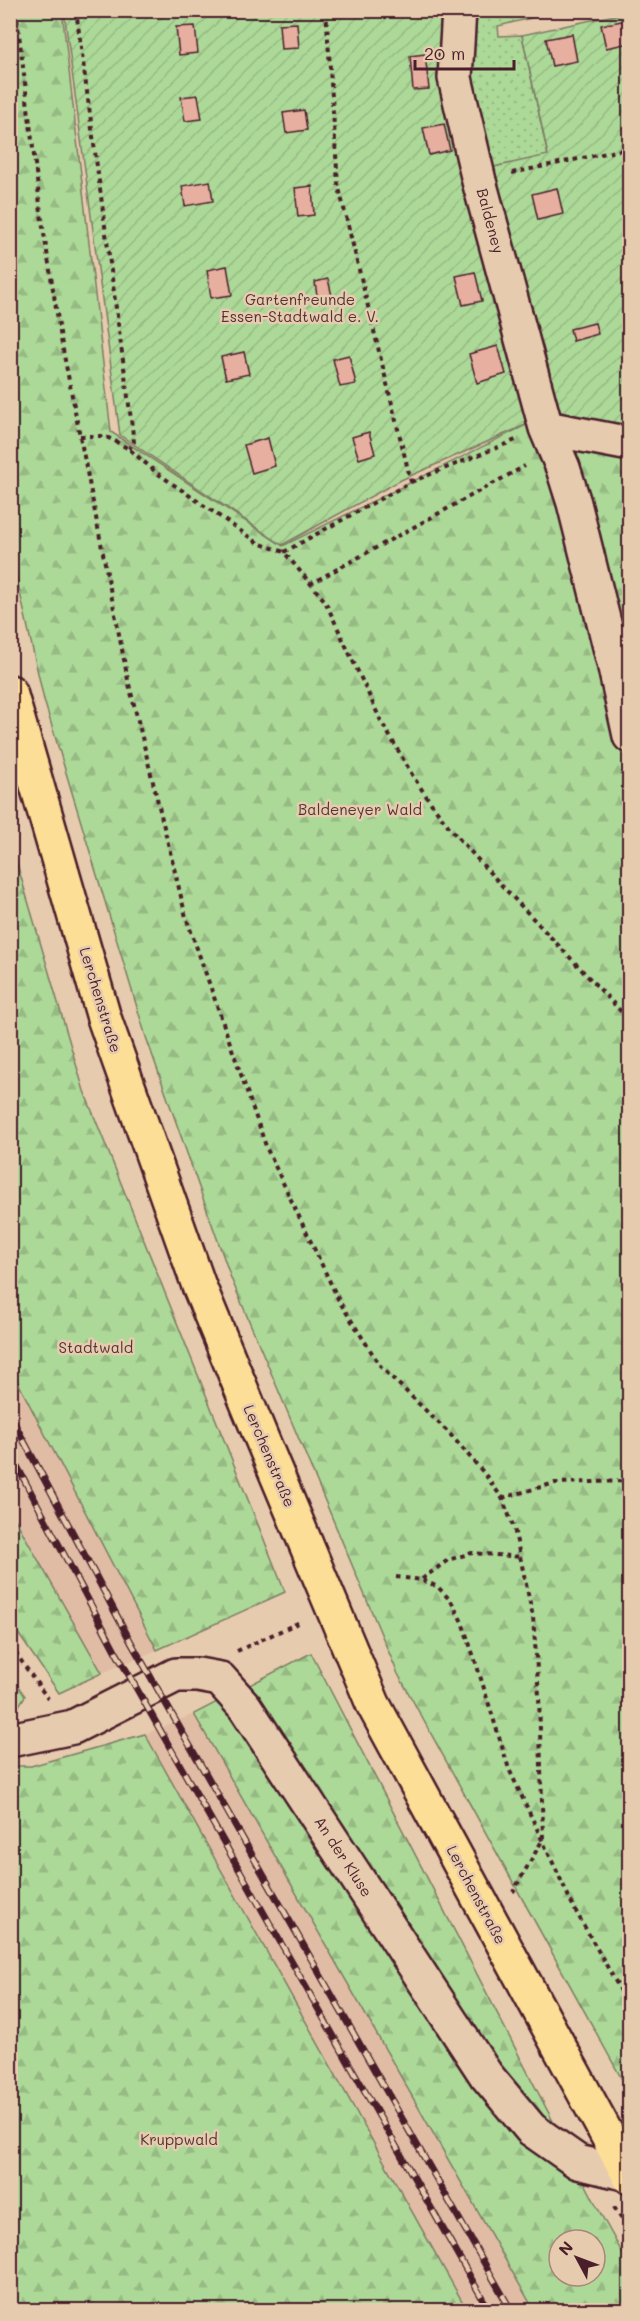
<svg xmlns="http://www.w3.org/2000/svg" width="640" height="2321" font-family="Mali,sans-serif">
	<defs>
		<pattern id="forest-firs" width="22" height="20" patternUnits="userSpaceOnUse" patternTransform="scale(1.5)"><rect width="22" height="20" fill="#acd998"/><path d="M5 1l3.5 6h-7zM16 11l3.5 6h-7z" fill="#96ba83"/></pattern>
		<pattern id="park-dots" width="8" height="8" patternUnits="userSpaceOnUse" patternTransform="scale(1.5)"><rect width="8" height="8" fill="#acd998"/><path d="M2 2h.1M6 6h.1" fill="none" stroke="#96ba83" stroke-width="1.8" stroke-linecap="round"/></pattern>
		<pattern id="garden-furrows" width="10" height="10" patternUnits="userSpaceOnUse" patternTransform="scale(1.5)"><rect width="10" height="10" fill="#acd998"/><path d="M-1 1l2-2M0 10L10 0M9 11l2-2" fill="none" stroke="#96ba83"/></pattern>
	</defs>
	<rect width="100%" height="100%" fill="#e7cbae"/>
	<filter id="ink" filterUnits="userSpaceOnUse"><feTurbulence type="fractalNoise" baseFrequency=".0167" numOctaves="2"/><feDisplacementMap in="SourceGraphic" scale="12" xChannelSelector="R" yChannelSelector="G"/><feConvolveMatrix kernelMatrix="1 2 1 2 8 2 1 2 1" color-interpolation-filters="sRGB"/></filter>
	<g filter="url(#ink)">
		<path fill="#e1bca5" d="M 10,1369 L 157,1650 L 102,1673 L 11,1510 Z
			M 194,1714 L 534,2310 L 467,2310 L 145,1734 Z"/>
		<path fill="#acd998" stroke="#7b7c62" stroke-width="1.5" d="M 11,1676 L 25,1696 L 15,1712 L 11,1714 Z"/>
		<path fill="url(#forest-firs)" stroke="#7b7c62" stroke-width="1.5" fill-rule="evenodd" d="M 10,11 L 62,11 L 111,432 L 283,546 L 532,422 L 550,408 L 626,438 L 629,437 L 629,2092 L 398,1674 L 231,1278 L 146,1037 L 44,700 L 10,548 Z
			M 10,840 L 84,1091 L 285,1592 L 157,1650 L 11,1369 Z
			M 10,1510 L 102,1673 L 59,1693 L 11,1623 Z
			M 311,1653 L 604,2220 L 629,2265 L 629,2310 L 534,2310 L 194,1714 ZM 559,2240 L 595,2240 L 595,2276 L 559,2276 Z
			M 145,1734 L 467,2310 L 11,2310 L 11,1766 L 31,1766 Z"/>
		<path fill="url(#park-dots)" stroke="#7b7c62" stroke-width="1.5" d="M 441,11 L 560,11 L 498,26 L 499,36 L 522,35 L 548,156 L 494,167 L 550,408 L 532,422 L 438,67 Z"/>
		<path fill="url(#garden-furrows)" stroke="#7b7c62" stroke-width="1.5" d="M 64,11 L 441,11 L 438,67 L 532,422 L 401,480 L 282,545 L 120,435 Z
			M 629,12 L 629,437 L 626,438 L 550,408 L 494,167 L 548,155 L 522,35 Z"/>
		<path fill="#e6af9f" stroke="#4a1f2b" stroke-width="1.5" d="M 399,10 L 418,10 L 418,15 L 400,15 Z
			M 627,20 L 630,43 L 606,48 L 601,25 Z
			M 297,23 L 299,48 L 281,49 L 279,24 Z
			M 195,26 L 198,53 L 179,55 L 176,27 Z
			M 572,34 L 577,61 L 552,66 L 546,39 Z
			M 425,54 L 429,89 L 413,90 L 410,56 Z
			M 198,95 L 202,119 L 185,121 L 181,97 Z
			M 304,110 L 307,130 L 286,133 L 283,113 Z
			M 444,124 L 450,150 L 429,155 L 423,128 Z
			M 210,181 L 213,201 L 185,206 L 182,186 Z
			M 312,186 L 314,215 L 298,217 L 295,188 Z
			M 557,188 L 563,214 L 538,220 L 532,194 Z
			M 227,266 L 232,295 L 211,298 L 207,270 Z
			M 475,272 L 482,301 L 463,305 L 456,276 Z
			M 328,279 L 333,300 L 318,303 L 315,282 Z
			M 595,323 L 598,334 L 573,341 L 570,329 Z
			M 498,346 L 506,374 L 477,383 L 469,354 Z
			M 244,352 L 249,374 L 226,379 L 221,357 Z
			M 349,355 L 356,384 L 340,387 L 333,359 Z
			M 369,432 L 375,454 L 359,459 L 352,437 Z
			M 268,438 L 275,466 L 252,473 L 244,445 Z"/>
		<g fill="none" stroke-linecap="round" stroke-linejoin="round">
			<defs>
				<path id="minor" d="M 459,10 L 455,78 L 479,181 L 546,428 L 563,468 L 574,503 L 614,663 L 630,736
					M 546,428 L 630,444
					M 10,1740 L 73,1727 L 176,1675 L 198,1675 L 220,1679 L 245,1707 L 486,2075 L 531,2129 L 578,2162 L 628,2174"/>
				<path id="major" d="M 10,692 L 104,1018 L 199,1286 L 261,1437 L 373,1704 L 630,2177"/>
			</defs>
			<use href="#minor" stroke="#4a1f2b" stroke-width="38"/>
			<use href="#major" stroke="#4a1f2b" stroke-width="38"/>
			<path stroke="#4a1f2b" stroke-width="4" stroke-dasharray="4.5 4.5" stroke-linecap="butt" d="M 16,10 L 42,221 L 62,345 L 128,680 L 186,917 L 267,1149 L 339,1301 L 381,1367 L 448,1432 L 484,1473 L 502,1498 L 514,1528 L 533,1617 L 539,1695 L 543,1839 L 513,1892
				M 76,10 L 134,442 L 129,449
				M 512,173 L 630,148
				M 80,436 L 104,436 L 115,441 L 129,449 L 157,473 L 258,543 L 284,552 L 325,601 L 381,721 L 414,778 L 431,803 L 453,832 L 490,873 L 630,1021
				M 411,482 L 516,440
				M 284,552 L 411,482 L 338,184 L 326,10
				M 310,584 L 525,466
				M 502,1498 L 555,1483 L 630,1481
				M 396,1577 L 422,1580 L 438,1587 L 451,1601 L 462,1622 L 477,1666 L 509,1769 L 574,1908 L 630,2007
				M 422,1579 L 448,1560 L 472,1553 L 522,1557
				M 10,1645 L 48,1699
				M 237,1651 L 302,1621
				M 614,2207 L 630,2232"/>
			<use href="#minor" stroke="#e7cbae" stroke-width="33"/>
			<use href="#major" stroke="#fcde96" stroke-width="33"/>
			<defs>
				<path id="rail" d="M 10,1415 L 132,1644 L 511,2310
					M 10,1453 L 117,1654 L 489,2310"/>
			</defs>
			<use href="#rail" stroke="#4a1f2b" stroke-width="7"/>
			<use href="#rail" stroke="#e7cbae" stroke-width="4.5" stroke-dasharray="14" stroke-linecap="butt"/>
		</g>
	</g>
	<g text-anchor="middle" stroke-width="5" stroke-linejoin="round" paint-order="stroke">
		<g font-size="15" fill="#4a1f2b" stroke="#e7cbae">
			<text transform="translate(490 221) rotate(75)" y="5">Baldeney</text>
			<text transform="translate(100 1000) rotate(73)" y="5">Lerchenstraße</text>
			<text transform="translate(269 1456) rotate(67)" y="5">Lerchenstraße</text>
			<text transform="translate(343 1857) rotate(57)" y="5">An der Kluse</text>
			<text transform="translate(476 1895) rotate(62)" y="5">Lerchenstraße</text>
		</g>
		<g font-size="15" fill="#543236" stroke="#e7cbae">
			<text x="300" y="305">Gartenfreunde<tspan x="300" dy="17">Essen-Stadtwald e. V.</tspan></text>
			<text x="360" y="815">Baldeneyer Wald</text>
			<text x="96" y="1353">Stadtwald</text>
			<text x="179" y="2145">Kruppwald</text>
		</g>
	</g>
	<rect width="640" height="2321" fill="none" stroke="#e7cbae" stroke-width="36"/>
	<rect x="18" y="18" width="604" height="2285" fill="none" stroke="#4a1f2b" stroke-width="2" filter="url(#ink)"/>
	<g transform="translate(577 2258) rotate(311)"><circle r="28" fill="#e7cbae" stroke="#a8867a" stroke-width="1.5"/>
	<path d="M0-4.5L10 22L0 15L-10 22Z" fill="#4a1f2b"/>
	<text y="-9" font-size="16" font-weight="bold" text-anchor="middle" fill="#4a1f2b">N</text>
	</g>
	<path d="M415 60v9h99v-9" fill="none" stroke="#4a1f2b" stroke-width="3"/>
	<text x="424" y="60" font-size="18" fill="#4a1f2b" stroke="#e7cbae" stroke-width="4.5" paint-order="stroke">20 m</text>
</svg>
